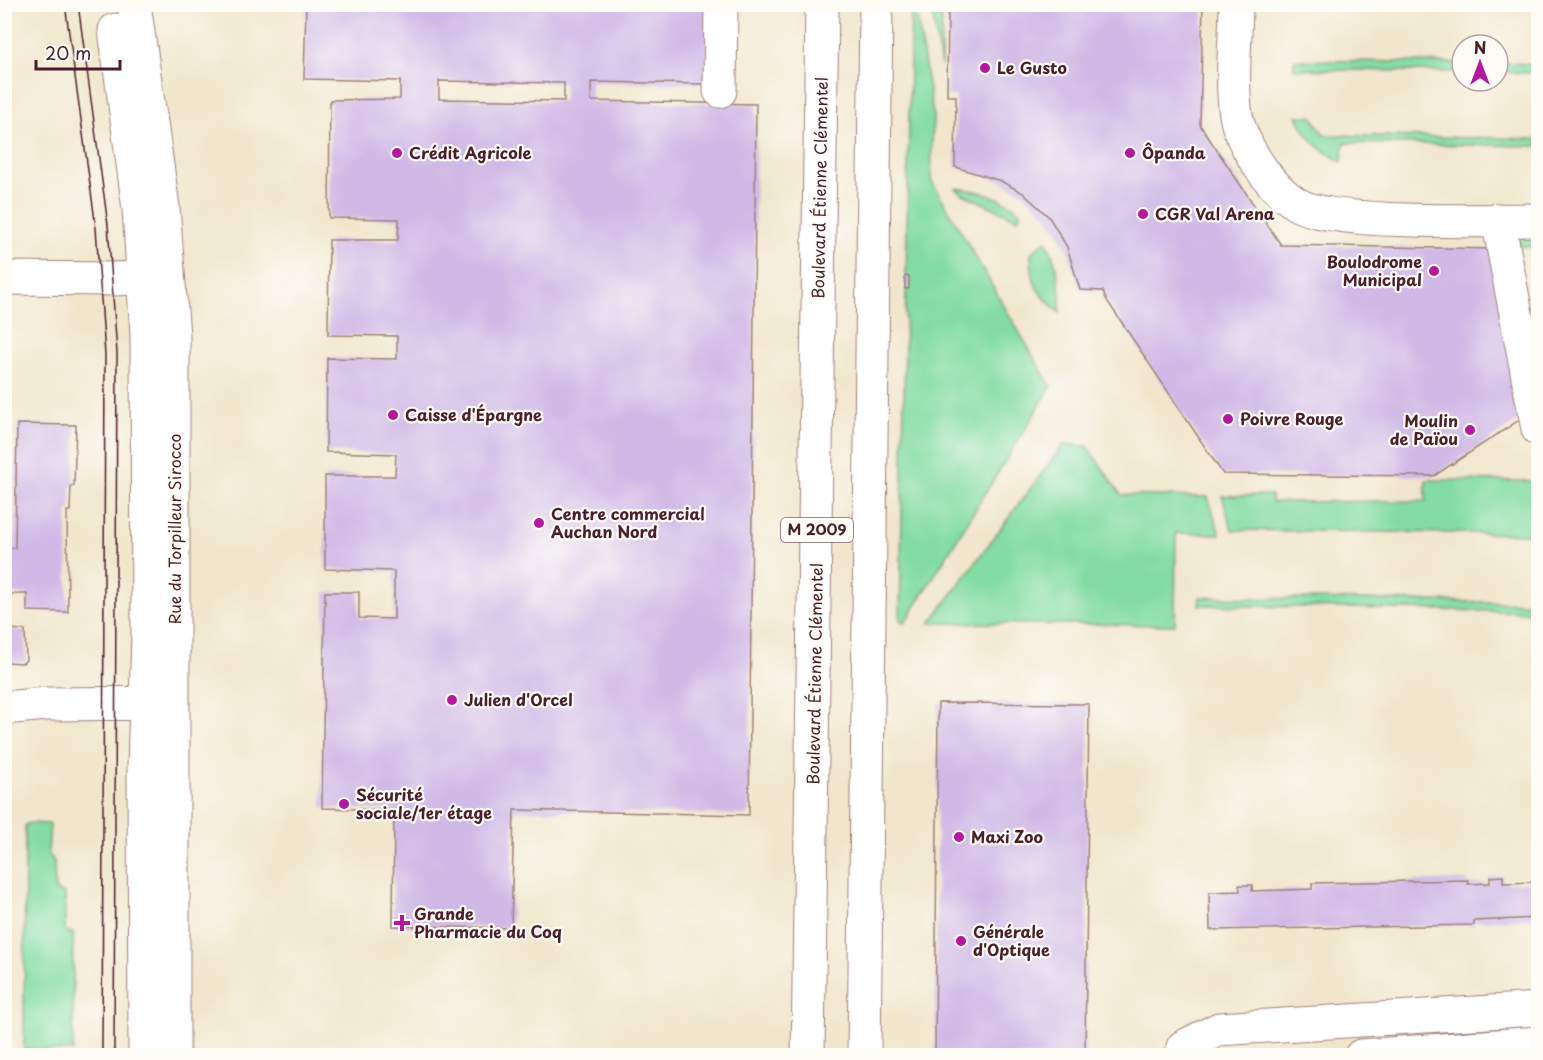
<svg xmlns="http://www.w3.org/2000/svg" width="1543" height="1060" font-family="'Playpen Sans',sans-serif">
	<rect width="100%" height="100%" fill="#fdfcf7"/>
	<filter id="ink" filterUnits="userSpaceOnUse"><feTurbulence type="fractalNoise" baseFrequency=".0167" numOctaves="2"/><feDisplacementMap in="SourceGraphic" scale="12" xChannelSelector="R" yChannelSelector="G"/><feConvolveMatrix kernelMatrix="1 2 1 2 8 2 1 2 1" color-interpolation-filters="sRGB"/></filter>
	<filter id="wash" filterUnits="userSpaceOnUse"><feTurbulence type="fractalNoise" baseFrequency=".008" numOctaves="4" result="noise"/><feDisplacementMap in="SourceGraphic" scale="24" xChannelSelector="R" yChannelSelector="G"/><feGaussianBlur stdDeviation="1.35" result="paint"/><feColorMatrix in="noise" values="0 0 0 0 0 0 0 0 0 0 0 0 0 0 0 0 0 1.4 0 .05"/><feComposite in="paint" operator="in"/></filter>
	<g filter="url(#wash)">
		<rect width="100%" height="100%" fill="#f1e6cc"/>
		<path fill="#82dca2" stroke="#667e66" stroke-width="1.5" d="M 915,4 L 933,114 L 931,180 L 1051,387 L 905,623 L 900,620 L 911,5 Z
			M 931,5 L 942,5 L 941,66 Z
			M 1294,60 L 1462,63 L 1462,72 L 1294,69 Z
			M 1498,63 L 1538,64 L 1538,73 L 1498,72 Z
			M 1297,116 L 1312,116 L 1324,135 L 1538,139 L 1538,146 L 1344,143 L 1342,162 C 1320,150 1307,139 1297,116 Z
			M 956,188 C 982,191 1000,196 1021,212 L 1018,219 L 961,193 Z
			M 1530,230 L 1538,230 L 1538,247 L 1517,246 L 1519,239 Z
			M 1046,240 C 1058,264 1061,286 1060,313 C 1036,292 1031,285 1031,253 Z
			M 1063,445 L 1087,446 L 1121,495 L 1208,497 L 1220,534 L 1176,533 L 1175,625 L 930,623 Z
			M 1426,480 L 1538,481 L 1538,534 L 1232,530 L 1222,496 L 1271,495 L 1272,502 L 1426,501 Z
			M 1200,597 L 1538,603 L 1538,612 L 1199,605 Z
			M 29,823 L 50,824 L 48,853 L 54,861 L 55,890 L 65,894 L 65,931 L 73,933 L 73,1051 L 24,1050 L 25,825 Z"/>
		<g id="blocks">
			<path fill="#d0b9e6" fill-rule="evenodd" d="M 306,4 L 708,4 L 707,84 L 591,82 L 591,101 L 756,104 L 749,815 L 514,810 L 511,928 L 393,926 L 394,810 L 322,808 L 325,592 L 359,592 L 359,618 L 394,619 L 394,571 L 325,569 L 325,476 L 395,476 L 396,454 L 326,452 L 327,358 L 397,359 L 397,336 L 328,335 L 329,240 L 398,240 L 399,219 L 329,218 L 330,100 L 400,99 L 400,81 L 304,79 ZM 439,81 L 564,83 L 564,101 L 439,99 Z
				M 948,4 L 1203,4 L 1200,125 L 1281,245 L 1495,249 L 1524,417 L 1434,476 L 1223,474 L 1106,299 L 1103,291 L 1080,290 L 1067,247 L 1049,217 L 1023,193 L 1001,181 L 955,167 L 956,96 L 947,96 Z
				M 905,276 L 909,276 L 909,289 L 905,289 Z
				M 17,424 L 76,425 L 74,486 L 71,486 L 70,511 L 67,511 L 68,612 L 27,611 L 27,594 L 4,594 L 4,548 L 15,548 Z
				M 4,629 L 25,630 L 26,660 L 23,663 L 4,662 Z
				M 938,703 L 1089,704 L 1085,1056 L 935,1056 Z
				M 1503,876 L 1503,883 L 1538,882 L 1538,918 L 1474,921 L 1474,925 L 1210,930 L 1209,892 L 1240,891 L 1239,885 L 1253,885 L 1252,891 L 1312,889 L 1312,883 L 1468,880 L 1468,884 L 1490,883 L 1490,877 Z"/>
		</g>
	</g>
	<g filter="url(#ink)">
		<use href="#blocks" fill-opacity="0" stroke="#9e827c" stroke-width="1.5"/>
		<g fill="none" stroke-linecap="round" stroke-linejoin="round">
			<defs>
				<path id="minor" d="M 134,4 L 163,207 L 173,336 L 173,1056
					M 1236,4 C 1236,37 1229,98 1239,127 C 1249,155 1270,186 1295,203 C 1329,226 1491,220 1538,220
					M 115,30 L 139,209 L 147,336 L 148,635 L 144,767 L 145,1056
					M 720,91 L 721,4
					M 1498,220 L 1538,429
					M 4,278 L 114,279 L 167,276
					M 4,708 L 47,704 L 167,703
					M 1198,1056 L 1183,1047 L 1219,1029 L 1538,1009
					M 1361,1056 L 1538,1043"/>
				<path id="major" d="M 808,1056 L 822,4
					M 864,1056 L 876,4"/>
			</defs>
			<use href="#minor" stroke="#9e827c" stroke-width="35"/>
			<use href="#major" stroke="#9e827c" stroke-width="35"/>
			<use href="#minor" stroke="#fff" stroke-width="33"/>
			<use href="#major" stroke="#fff" stroke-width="33"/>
			<path stroke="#4a1f2b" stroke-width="1.5" d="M 65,4 L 96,228 L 105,355 L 102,1056
				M 78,4 L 108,225 L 117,353 L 114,1056"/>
		</g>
	</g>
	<g fill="#b5179e" stroke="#fdfcf7" stroke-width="2">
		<circle cx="985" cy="68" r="6"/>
		<circle cx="397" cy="153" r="6"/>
		<circle cx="1130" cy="153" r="6"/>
		<circle cx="1143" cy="214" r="6"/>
		<circle cx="1434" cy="271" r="6"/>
		<circle cx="393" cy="415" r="6"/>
		<circle cx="1228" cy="419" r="6"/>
		<circle cx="1470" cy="430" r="6"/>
		<circle cx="539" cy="523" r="6"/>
		<circle cx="452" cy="700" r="6"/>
		<circle cx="344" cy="804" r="6"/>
		<circle cx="959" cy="837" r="6"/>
		<path d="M399 914h6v6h6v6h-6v6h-6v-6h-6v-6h6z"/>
		<circle cx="961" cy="941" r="6"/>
	</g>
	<g text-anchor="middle" stroke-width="4.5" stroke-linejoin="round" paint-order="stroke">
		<rect fill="#fdfcf7" stroke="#806168" stroke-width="1.5" x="781" y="518" width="72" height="24" rx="4.5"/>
		<g font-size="15" font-weight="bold" fill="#4a1f2b">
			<text x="817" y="535">M 2009</text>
		</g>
		<g font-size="16" font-weight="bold" fill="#4a1f2b" stroke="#fdfcf7" text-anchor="start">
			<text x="997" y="74">Le Gusto</text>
			<text x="409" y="159">Crédit Agricole</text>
			<text x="1142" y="159">Ôpanda</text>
			<text x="1155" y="220">CGR Val Arena</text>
			<text x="1422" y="268" text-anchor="end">Boulodrome<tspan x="1422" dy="18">Municipal</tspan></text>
			<text x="405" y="421">Caisse d'Épargne</text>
			<text x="1240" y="425">Poivre Rouge</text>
			<text x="1458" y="427" text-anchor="end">Moulin<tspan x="1458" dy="18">de Païou</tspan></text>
			<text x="551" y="520">Centre commercial<tspan x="551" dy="18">Auchan Nord</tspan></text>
			<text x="464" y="706">Julien d'Orcel</text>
			<text x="356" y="801">Sécurité<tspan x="356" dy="18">sociale/1er étage</tspan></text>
			<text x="971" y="843">Maxi Zoo</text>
			<text x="414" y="920">Grande<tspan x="414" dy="18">Pharmacie du Coq</tspan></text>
			<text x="973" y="938">Générale<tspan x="973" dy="18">d'Optique</tspan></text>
		</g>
		<g font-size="16" fill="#4a1f2b" stroke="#fdfcf7">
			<text transform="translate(820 188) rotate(-89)" y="6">Boulevard Étienne Clémentel</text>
			<text transform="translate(175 529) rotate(-90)" y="6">Rue du Torpilleur Sirocco</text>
			<text transform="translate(815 674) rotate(-89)" y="6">Boulevard Étienne Clémentel</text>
		</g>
	</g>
	<rect width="1543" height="1060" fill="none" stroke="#fdfcf7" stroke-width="24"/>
	<g transform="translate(1480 63)"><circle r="28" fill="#fdfcf7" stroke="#b5a4a5" stroke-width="1.5"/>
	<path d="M0-4.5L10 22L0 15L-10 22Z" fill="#b5179e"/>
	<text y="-9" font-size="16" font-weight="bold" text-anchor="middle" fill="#4a1f2b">N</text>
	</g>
	<path d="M36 60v9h84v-9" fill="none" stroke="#4a1f2b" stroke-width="3"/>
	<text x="45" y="60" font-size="18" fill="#4a1f2b" stroke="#fdfcf7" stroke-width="4.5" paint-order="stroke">20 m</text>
</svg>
